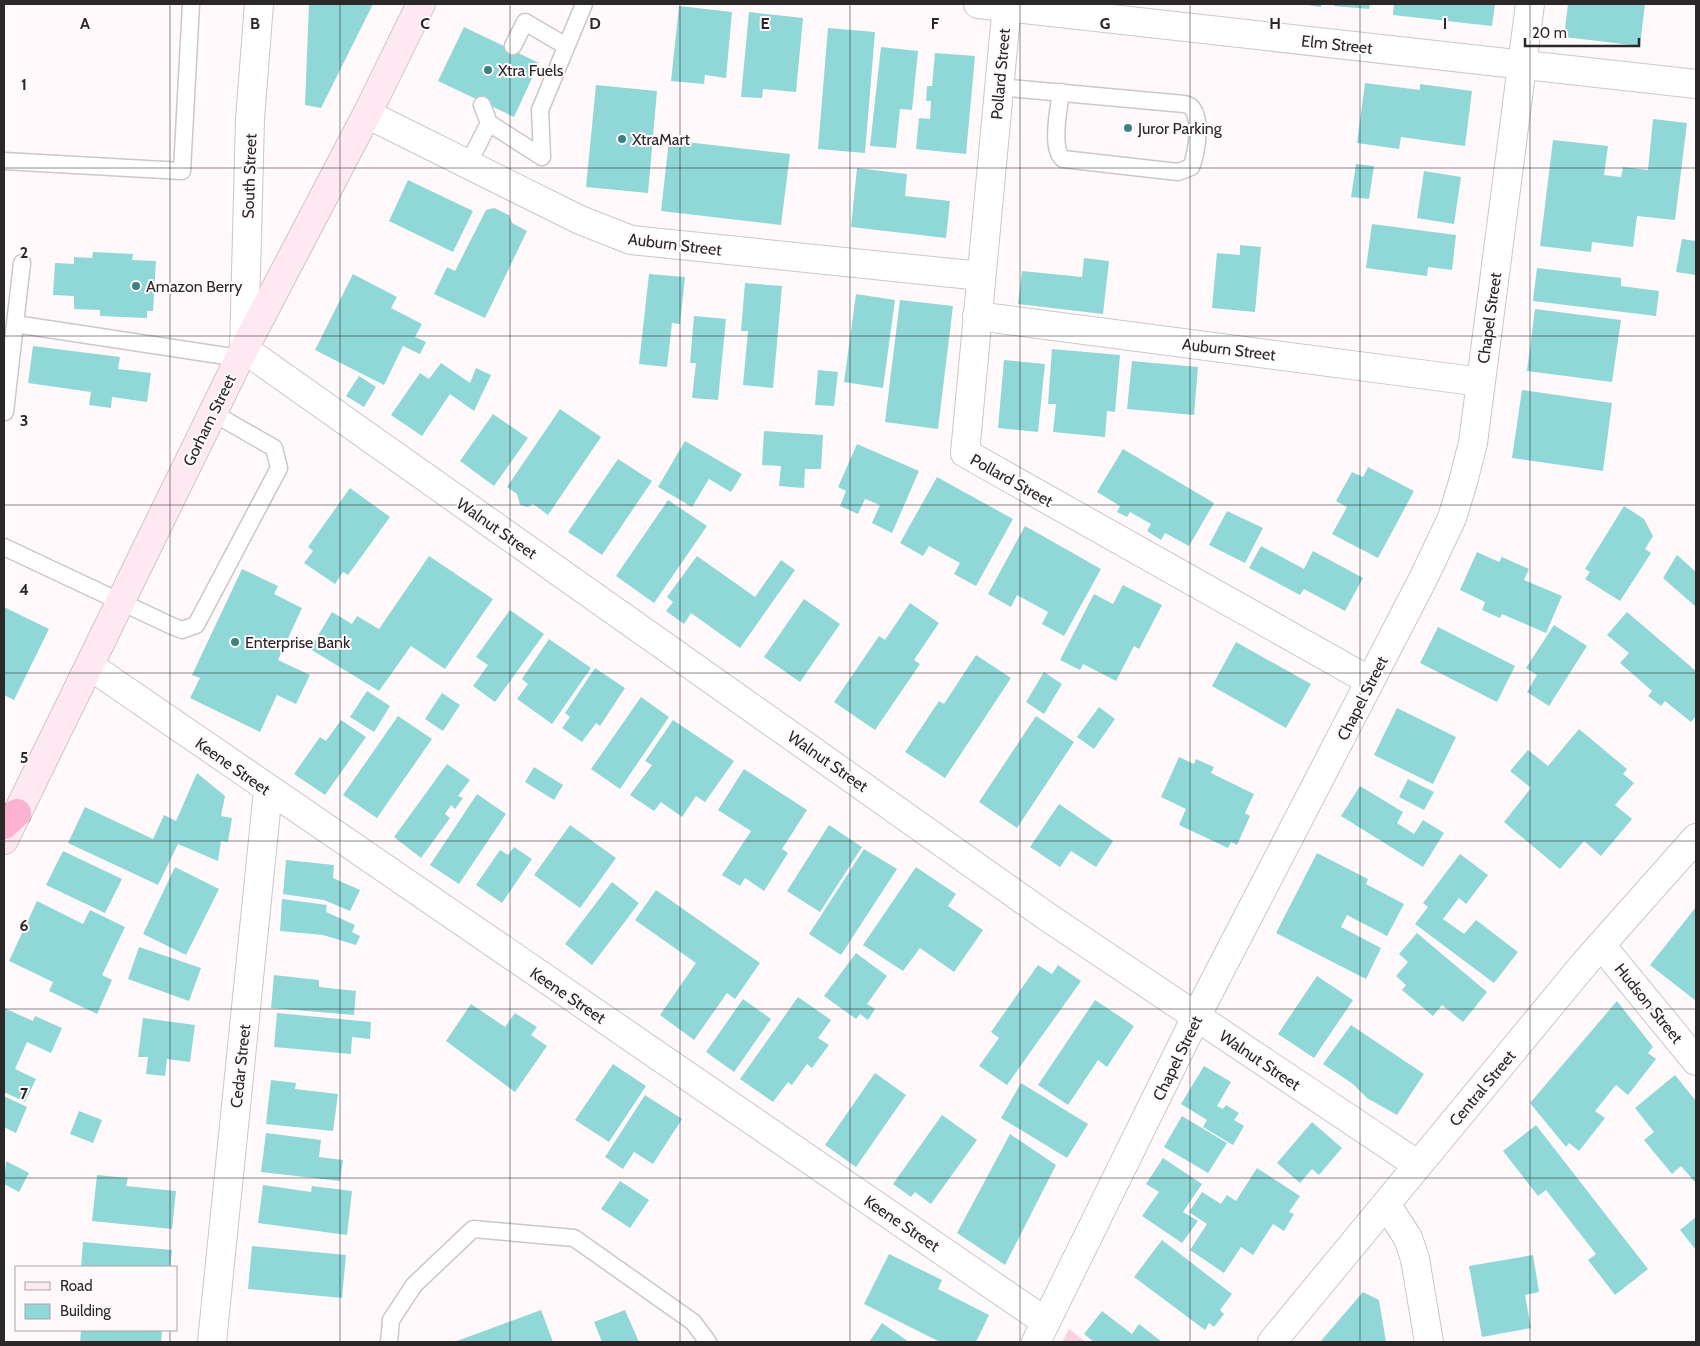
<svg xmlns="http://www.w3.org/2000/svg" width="1700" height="1346" font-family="Cabin,sans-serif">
	<rect width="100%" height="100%" fill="#fff9fb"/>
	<path fill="#fad1e0" d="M 1069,1329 L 1086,1342 L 1062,1342 Z"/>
	<path fill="#90d7d8" d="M 309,4 L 373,4 L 321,108 L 305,105 Z
		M 1300,4 L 1321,4 L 1321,7 Z
		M 1334,4 L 1370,4 L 1369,9 L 1334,6 Z
		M 1394,4 L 1495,4 L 1492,26 L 1393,15 Z
		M 1568,4 L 1645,4 L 1640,46 L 1564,37 Z
		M 679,6 L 732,12 L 726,78 L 705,75 L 704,84 L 671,81 Z
		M 749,12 L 803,18 L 796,92 L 763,89 L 762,98 L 741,97 Z
		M 464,27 L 539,63 L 514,117 L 438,81 Z
		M 828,28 L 875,32 L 865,153 L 818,149 Z
		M 881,47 L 918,51 L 912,110 L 900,109 L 896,148 L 870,146 Z
		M 935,53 L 975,56 L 966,154 L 916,149 L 919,118 L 930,119 L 931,101 L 926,101 L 927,86 L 932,86 Z
		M 1365,83 L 1420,90 L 1420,84 L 1472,91 L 1465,146 L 1401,137 L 1399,149 L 1357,143 Z
		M 596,85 L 657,91 L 648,193 L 586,187 Z
		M 1653,119 L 1687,123 L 1675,220 L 1637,216 L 1633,247 L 1592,242 L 1591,252 L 1540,246 L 1553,140 L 1608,146 L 1604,175 L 1621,177 L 1623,167 L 1648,170 Z
		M 669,140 L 790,154 L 781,225 L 661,211 Z
		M 1356,164 L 1374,166 L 1369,199 L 1351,197 Z
		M 857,168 L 907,174 L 905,196 L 950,201 L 946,238 L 851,227 Z
		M 1424,171 L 1461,177 L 1454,224 L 1417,218 Z
		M 408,180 L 473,211 L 453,252 L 389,221 Z
		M 494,208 L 509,215 L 512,223 L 527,231 L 485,318 L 434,294 L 447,267 L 455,271 L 486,210 Z
		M 1372,224 L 1456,235 L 1452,270 L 1428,267 L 1427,276 L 1366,268 Z
		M 1682,239 L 1696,241 L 1696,275 L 1676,272 Z
		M 1240,245 L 1261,247 L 1255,312 L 1212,308 L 1217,253 L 1240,255 Z
		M 93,252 L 133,254 L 132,260 L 156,261 L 153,311 L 147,311 L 147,318 L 100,316 L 100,310 L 74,309 L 74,296 L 53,295 L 55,263 L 74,264 L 74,257 L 92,258 Z
		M 1084,258 L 1109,261 L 1103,314 L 1018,304 L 1022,271 L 1082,277 Z
		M 1537,268 L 1621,278 L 1621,286 L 1659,291 L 1656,316 L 1533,301 Z
		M 353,274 L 397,297 L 391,308 L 422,324 L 415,337 L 426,342 L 420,354 L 403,346 L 384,385 L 315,350 Z
		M 649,274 L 685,277 L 680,324 L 672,323 L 667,367 L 639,364 Z
		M 745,283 L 782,286 L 773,388 L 743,385 L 748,331 L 741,331 Z
		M 856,294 L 895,300 L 883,388 L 844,382 Z
		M 900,300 L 953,306 L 938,429 L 885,422 Z
		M 1535,309 L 1621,320 L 1612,382 L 1527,371 Z
		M 694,316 L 726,319 L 718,400 L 692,398 L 696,363 L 690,363 Z
		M 33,346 L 120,357 L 118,369 L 151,373 L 147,402 L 112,397 L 111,408 L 89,405 L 91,392 L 28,383 Z
		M 1052,349 L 1120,355 L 1115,412 L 1107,411 L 1105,437 L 1053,432 L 1056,404 L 1048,404 Z
		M 1004,360 L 1045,364 L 1038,432 L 998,428 Z
		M 1132,361 L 1198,367 L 1194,415 L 1127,409 Z
		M 441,363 L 470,383 L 476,368 L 491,375 L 474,411 L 450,394 L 422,436 L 391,415 L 420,373 L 429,379 Z
		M 818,370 L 838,372 L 834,406 L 815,405 Z
		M 359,376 L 376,387 L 364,407 L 346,396 Z
		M 1522,390 L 1612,403 L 1603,471 L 1512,458 Z
		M 560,409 L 601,437 L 548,515 L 533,504 L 528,507 L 520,505 L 517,494 L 507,487 Z
		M 493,414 L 528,438 L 494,486 L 460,461 Z
		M 764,431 L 823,435 L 821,469 L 805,469 L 804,488 L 779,486 L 781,466 L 762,465 Z
		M 685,441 L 742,474 L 731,492 L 709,479 L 692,507 L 658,487 Z
		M 857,444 L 919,471 L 892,533 L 872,523 L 880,505 L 865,499 L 858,514 L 840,506 L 846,491 L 838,487 Z
		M 1123,449 L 1214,503 L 1189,546 L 1165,533 L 1161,540 L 1147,531 L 1151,524 L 1130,512 L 1127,517 L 1117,512 L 1120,506 L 1097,492 Z
		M 618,459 L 652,481 L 602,555 L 568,532 Z
		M 1368,467 L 1414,491 L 1378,558 L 1332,534 L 1347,507 L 1336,501 L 1352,472 L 1363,477 Z
		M 937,477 L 1013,519 L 976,586 L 954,574 L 960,563 L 929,546 L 923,556 L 900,543 Z
		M 350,488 L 390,517 L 348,575 L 343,572 L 335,584 L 304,563 L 313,551 L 308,547 Z
		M 668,500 L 707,526 L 654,603 L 616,576 Z
		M 1624,506 L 1644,519 L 1653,536 L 1645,549 L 1651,553 L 1620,601 L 1585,579 L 1590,572 L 1585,569 Z
		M 1227,511 L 1263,528 L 1245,563 L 1209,545 Z
		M 1025,526 L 1101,569 L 1064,636 L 1042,624 L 1048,612 L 1017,595 L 1011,607 L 988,594 Z
		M 1261,546 L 1304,569 L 1313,551 L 1363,578 L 1345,611 L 1304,589 L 1300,595 L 1249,568 Z
		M 1477,552 L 1499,562 L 1502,557 L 1529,569 L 1524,580 L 1562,596 L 1546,633 L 1502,614 L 1500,618 L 1482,610 L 1485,602 L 1460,590 Z
		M 1677,555 L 1696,572 L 1696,607 L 1663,578 Z
		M 429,556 L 493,599 L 445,669 L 411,646 L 379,691 L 310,649 L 332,612 L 352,624 L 357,616 L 379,629 Z
		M 697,556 L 755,597 L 781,560 L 795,570 L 740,648 L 691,613 L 684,624 L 666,611 L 673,602 L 667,597 Z
		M 242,569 L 278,586 L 274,594 L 302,608 L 278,660 L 310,675 L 296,704 L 277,695 L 260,732 L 190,698 L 200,678 L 192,675 Z
		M 1123,585 L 1162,605 L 1139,649 L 1134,646 L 1116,681 L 1083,664 L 1080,670 L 1060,660 L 1094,594 L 1113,604 Z
		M 804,599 L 840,624 L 800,682 L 764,657 Z
		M 910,603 L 939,623 L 914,660 L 920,664 L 875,730 L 834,702 L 879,636 L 885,640 Z
		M 4,607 L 49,629 L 14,700 L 4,695 Z
		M 510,610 L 544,634 L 495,702 L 473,686 L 488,665 L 476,657 Z
		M 1627,612 L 1696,671 L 1696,716 L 1691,722 L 1665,701 L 1661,706 L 1648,696 L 1652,691 L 1620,663 L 1629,653 L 1607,635 Z
		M 1554,625 L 1587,646 L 1549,706 L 1527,692 L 1537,675 L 1526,668 Z
		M 1438,627 L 1515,666 L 1497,702 L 1420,663 Z
		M 549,639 L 591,668 L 552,724 L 517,699 L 528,684 L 522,679 Z
		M 1236,642 L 1311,684 L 1286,728 L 1212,686 Z
		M 976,655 L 1011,678 L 945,778 L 905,752 L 939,701 L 944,704 Z
		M 595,668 L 625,688 L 600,726 L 596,723 L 582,742 L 562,728 L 570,717 L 565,713 Z
		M 1044,672 L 1062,684 L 1044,714 L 1026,702 Z
		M 367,691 L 390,706 L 374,732 L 350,717 Z
		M 442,693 L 460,705 L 443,731 L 425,719 Z
		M 641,697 L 669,717 L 620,789 L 591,769 Z
		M 1099,707 L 1115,719 L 1094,749 L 1077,737 Z
		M 1397,708 L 1456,737 L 1433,784 L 1374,755 Z
		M 398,716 L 432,739 L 377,818 L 343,795 Z
		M 1036,716 L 1074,742 L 1017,828 L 979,802 Z
		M 341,720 L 366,737 L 325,795 L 294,774 L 320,737 L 326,741 Z
		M 673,720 L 734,761 L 705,802 L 696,796 L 682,817 L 661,802 L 654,811 L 630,795 L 652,765 L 645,761 Z
		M 1579,729 L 1627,769 L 1623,774 L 1634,783 L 1615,805 L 1632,819 L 1601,856 L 1584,841 L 1560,869 L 1504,822 L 1531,788 L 1510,771 L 1528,750 L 1548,766 Z
		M 1179,757 L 1194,764 L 1196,759 L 1214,767 L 1211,773 L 1254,794 L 1245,813 L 1250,816 L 1237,845 L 1231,842 L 1228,848 L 1179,825 L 1186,809 L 1161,797 Z
		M 447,764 L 470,780 L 458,796 L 463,798 L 455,809 L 451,805 L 445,814 L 450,818 L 421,858 L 394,837 Z
		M 534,767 L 563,785 L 554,800 L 525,782 Z
		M 744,769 L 807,810 L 782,849 L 788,853 L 764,891 L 745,878 L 740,886 L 722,875 L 751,831 L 718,810 Z
		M 197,773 L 225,796 L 221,816 L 232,818 L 228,842 L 221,841 L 218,861 L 178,844 L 158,885 L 68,843 L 85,807 L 153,839 L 164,815 L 176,821 Z
		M 1408,779 L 1434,792 L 1424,810 L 1399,797 Z
		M 1360,786 L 1403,812 L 1397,823 L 1414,834 L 1423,820 L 1444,833 L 1423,867 L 1341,816 Z
		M 477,794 L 506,814 L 459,884 L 430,865 Z
		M 1059,804 L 1113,841 L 1096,867 L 1071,851 L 1060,867 L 1030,847 Z
		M 570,825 L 616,858 L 580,908 L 534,875 Z
		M 829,825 L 862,847 L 820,912 L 787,891 Z
		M 514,847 L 532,859 L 502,903 L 476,885 L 500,850 L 508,855 Z
		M 864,849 L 897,869 L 841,955 L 809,934 Z
		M 63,851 L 122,879 L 105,913 L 46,885 Z
		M 1317,853 L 1368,879 L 1366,884 L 1404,904 L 1387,936 L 1347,915 L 1341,927 L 1381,948 L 1366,979 L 1276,933 Z
		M 1460,854 L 1488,875 L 1466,904 L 1459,898 L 1443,919 L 1464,934 L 1476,920 L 1518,952 L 1494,983 L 1415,924 L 1428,907 L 1423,903 Z
		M 286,860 L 334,865 L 333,878 L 360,890 L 350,911 L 324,900 L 283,894 Z
		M 175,867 L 219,889 L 186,955 L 143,934 Z
		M 916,867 L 956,894 L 948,906 L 983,930 L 954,972 L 920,948 L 903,971 L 863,945 Z
		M 612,882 L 639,903 L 592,965 L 565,944 Z
		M 656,890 L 760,963 L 735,999 L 727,993 L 694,1040 L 660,1015 L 696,963 L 635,920 Z
		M 282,899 L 327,905 L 326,912 L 355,925 L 352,932 L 360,936 L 356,945 L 323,935 L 280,931 Z
		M 37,901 L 83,924 L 90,910 L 125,927 L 102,975 L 112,980 L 97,1014 L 49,991 L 53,982 L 9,961 Z
		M 1696,907 L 1696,1001 L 1650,965 Z
		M 1417,933 L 1487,992 L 1463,1022 L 1442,1005 L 1433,1016 L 1402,990 L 1406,985 L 1396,976 L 1408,962 L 1399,954 Z
		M 139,947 L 201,968 L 189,1001 L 128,979 Z
		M 856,953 L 887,976 L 867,1004 L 875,1009 L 868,1020 L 860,1014 L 856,1019 L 824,996 Z
		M 1038,965 L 1052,974 L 1058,965 L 1081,981 L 1007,1085 L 979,1066 L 999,1038 L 991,1032 Z
		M 274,975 L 319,980 L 319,987 L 356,991 L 354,1015 L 271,1008 Z
		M 1317,976 L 1353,1000 L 1314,1058 L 1278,1034 Z
		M 798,997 L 831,1020 L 818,1038 L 829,1045 L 812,1068 L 807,1064 L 792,1085 L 788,1082 L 773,1102 L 740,1079 Z
		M 743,999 L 771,1019 L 734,1072 L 706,1052 Z
		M 1095,1000 L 1134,1026 L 1107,1067 L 1098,1060 L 1068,1105 L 1038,1085 Z
		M 1617,1001 L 1653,1047 L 1648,1053 L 1656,1059 L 1628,1095 L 1616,1085 L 1595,1111 L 1605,1118 L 1579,1151 L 1569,1143 L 1566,1147 L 1530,1103 Z
		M 471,1004 L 505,1027 L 515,1013 L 537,1027 L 531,1035 L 547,1046 L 515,1092 L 446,1041 Z
		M 4,1008 L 33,1021 L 35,1016 L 62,1028 L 51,1053 L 27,1042 L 15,1069 L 36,1079 L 25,1102 L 4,1092 Z
		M 277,1013 L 371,1022 L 370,1039 L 352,1037 L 351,1054 L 274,1047 Z
		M 143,1018 L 195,1025 L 190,1062 L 167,1059 L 165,1076 L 146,1074 L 148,1057 L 138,1057 Z
		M 1351,1025 L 1424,1074 L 1397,1115 L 1367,1098 L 1353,1084 L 1323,1064 Z
		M 613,1064 L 646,1086 L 609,1142 L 575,1120 Z
		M 1204,1066 L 1231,1082 L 1217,1106 L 1223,1109 L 1226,1105 L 1239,1113 L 1234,1120 L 1244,1126 L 1233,1145 L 1203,1127 L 1207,1120 L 1181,1104 Z
		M 875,1073 L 906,1095 L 856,1167 L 825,1145 Z
		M 1675,1075 L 1696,1101 L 1695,1182 L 1681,1166 L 1672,1174 L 1644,1140 L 1654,1132 L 1635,1108 Z
		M 271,1080 L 296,1083 L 295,1089 L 338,1094 L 333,1131 L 266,1124 Z
		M 1021,1083 L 1088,1124 L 1067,1158 L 1001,1118 Z
		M 645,1095 L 682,1119 L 653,1164 L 634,1152 L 623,1169 L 605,1157 Z
		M 4,1096 L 27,1107 L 16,1133 L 4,1127 Z
		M 79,1111 L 102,1120 L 93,1143 L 70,1134 Z
		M 942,1115 L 977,1140 L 931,1204 L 915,1192 L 911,1197 L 893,1184 Z
		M 1182,1116 L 1227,1143 L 1208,1173 L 1164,1147 Z
		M 1312,1122 L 1342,1148 L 1319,1175 L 1312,1169 L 1300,1183 L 1277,1163 Z
		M 1536,1125 L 1648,1269 L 1615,1295 L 1588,1260 L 1596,1254 L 1546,1190 L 1538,1196 L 1503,1151 Z
		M 266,1133 L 321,1140 L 319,1157 L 343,1160 L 340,1181 L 261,1172 Z
		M 1010,1134 L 1056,1165 L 1005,1265 L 957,1233 Z
		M 1163,1158 L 1202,1184 L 1183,1212 L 1198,1221 L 1182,1243 L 1142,1216 L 1159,1192 L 1146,1184 Z
		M 6,1161 L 29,1173 L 19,1192 L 4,1184 Z
		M 1257,1168 L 1300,1196 L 1289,1212 L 1294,1214 L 1284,1231 L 1273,1224 L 1253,1255 L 1241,1247 L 1224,1273 L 1190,1250 L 1207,1224 L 1189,1212 L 1202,1192 L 1221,1204 L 1227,1195 L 1236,1201 Z
		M 97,1175 L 128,1178 L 126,1186 L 176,1191 L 172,1229 L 92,1221 Z
		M 620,1181 L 649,1200 L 630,1228 L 601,1209 Z
		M 263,1185 L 311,1192 L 312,1186 L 352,1191 L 347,1235 L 258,1223 Z
		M 1696,1217 L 1696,1250 L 1680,1230 Z
		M 1162,1240 L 1232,1294 L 1220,1310 L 1224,1314 L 1214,1327 L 1209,1323 L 1205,1330 L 1134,1277 Z
		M 83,1242 L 172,1250 L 170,1267 L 81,1267 Z
		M 252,1246 L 346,1255 L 342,1298 L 248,1289 Z
		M 889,1254 L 942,1280 L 938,1289 L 989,1315 L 976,1342 L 940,1342 L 864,1304 Z
		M 1533,1255 L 1539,1292 L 1525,1295 L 1531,1328 L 1482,1337 L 1469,1266 Z
		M 1363,1292 L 1379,1300 L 1386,1342 L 1320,1342 Z
		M 541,1310 L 553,1342 L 454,1342 Z
		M 625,1310 L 639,1342 L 602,1342 L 594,1322 Z
		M 1102,1311 L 1132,1334 L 1139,1324 L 1162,1342 L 1094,1342 L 1084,1334 Z
		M 882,1323 L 909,1342 L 869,1342 Z
		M 81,1330 L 162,1330 L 161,1342 L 80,1342 Z"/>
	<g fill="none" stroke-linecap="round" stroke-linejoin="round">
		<defs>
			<path id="service" d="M 513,46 L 525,22 L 566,46
				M 998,87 L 1184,104 C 1205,106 1197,154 1191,167 L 1178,172 L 1063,159 C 1050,148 1059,109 1061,92
				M 482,105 L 489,123
				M 4,161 L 182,171 L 191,4
				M 468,164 L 489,123 L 542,157 L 540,110 L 584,4
				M 22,263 L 15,324 L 239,358
				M 5,412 L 15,324
				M 4,547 L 172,626 L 182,630 L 196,625 L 279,468 L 274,448 L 213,413
				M 389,1342 L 391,1320 L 414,1285 L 473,1229 L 574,1238 L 693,1322 L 708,1342"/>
			<path id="minor" d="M 259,4 L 250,119 L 244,349 L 1049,918 L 1418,1165
				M 1007,4 L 965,453 L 1370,681
				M 367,114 L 580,220 L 631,240 L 981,276
				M 977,316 L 1481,382
				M 90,666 L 1046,1322
				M 1601,945 L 1696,1061
				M 1386,1204 L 1408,1238 L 1415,1259 L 1429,1342
				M 212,1342 L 268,791
				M 1036,1342 L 1196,1017 L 1423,579 L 1452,518 L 1463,482 L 1473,443 L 1530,4"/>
			<path id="tertiary" d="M 978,4 L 1696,84
				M 1272,1342 L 1585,963 L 1696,838"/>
			<path id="secondary" d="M 4,840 L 244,349 L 367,114 L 421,4"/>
			<path id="motorway" d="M 4,825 L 17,813"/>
		</defs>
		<use href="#service" stroke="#ccc7c8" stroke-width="19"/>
		<use href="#minor" stroke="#ccc7c8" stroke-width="30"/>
		<use href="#tertiary" stroke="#ccc7c8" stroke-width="30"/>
		<use href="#secondary" stroke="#ccc7c8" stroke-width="30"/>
		<use href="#motorway" stroke="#b28296" stroke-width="30"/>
		<use href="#service" stroke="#fff" stroke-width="16"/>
		<use href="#minor" stroke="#fff" stroke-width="28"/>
		<use href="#tertiary" stroke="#fff" stroke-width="28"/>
		<use href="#secondary" stroke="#fee8f1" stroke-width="28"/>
		<use href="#motorway" stroke="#fcb3d1" stroke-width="28"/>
	</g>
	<path fill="none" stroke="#2a2829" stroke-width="1" stroke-opacity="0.55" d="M 170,4 L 170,1267M 340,4 L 340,1342M 510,4 L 510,1342M 680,4 L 680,1342M 850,4 L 850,1342M 1020,4 L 1020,1342M 1190,4 L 1190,1342M 1360,4 L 1360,1342M 1530,4 L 1530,1342M 4,168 L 1696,168M 4,336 L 1696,336M 4,505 L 1696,505M 4,673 L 1696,673M 4,841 L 1696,841M 4,1009 L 1696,1009M 4,1178 L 1696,1178M 170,1330 L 170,1342"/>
	<g fill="#398182" stroke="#fff9fb" stroke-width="2">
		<circle cx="488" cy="70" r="5"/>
		<circle cx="1128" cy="128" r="5"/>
		<circle cx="622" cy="139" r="5"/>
		<circle cx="136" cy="286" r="5"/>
		<circle cx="235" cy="642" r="5"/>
	</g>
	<g text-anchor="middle" stroke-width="4" stroke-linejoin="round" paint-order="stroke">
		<g font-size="16" fill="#2a2829" stroke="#fff9fb">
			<text transform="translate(1337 44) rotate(6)" y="6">Elm Street</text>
			<text transform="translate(1000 74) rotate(-85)" y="6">Pollard Street</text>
			<text transform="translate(249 176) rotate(-88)" y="6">South Street</text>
			<text transform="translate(675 244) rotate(7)" y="6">Auburn Street</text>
			<text transform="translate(1489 318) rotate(-82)" y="6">Chapel Street</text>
			<text transform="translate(1229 349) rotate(7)" y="6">Auburn Street</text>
			<text transform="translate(209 420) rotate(-64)" y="6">Gorham Street</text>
			<text transform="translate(1012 480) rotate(29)" y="6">Pollard Street</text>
			<text transform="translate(497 528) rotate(35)" y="6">Walnut Street</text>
			<text transform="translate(1362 698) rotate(-63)" y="6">Chapel Street</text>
			<text transform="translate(828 761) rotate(35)" y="6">Walnut Street</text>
			<text transform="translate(233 766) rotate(35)" y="6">Keene Street</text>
			<text transform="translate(568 995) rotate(34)" y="6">Keene Street</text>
			<text transform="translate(1649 1003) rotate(51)" y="6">Hudson Street</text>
			<text transform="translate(1177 1058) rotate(-64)" y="6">Chapel Street</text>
			<text transform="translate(1260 1060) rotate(34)" y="6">Walnut Street</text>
			<text transform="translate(240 1066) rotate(-84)" y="6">Cedar Street</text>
			<text transform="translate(1482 1088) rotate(-50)" y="6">Central Street</text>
			<text transform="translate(902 1223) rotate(34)" y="6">Keene Street</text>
		</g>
		<g font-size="16" fill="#2a2829" stroke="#fff9fb" text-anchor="start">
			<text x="498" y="76">Xtra Fuels</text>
			<text x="1138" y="134">Juror Parking</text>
			<text x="632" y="145">XtraMart</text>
			<text x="146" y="292">Amazon Berry</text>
			<text x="245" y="648">Enterprise Bank</text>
		</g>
	</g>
	<g font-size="16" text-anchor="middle" font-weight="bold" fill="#2a2829" stroke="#fff9fb" stroke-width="4" stroke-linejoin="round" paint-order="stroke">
		<text x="85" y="29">A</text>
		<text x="255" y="29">B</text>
		<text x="425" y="29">C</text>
		<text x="595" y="29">D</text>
		<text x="765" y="29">E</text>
		<text x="935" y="29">F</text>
		<text x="1105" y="29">G</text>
		<text x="1275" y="29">H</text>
		<text x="1445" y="29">I</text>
		<text x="24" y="90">1</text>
		<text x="24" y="258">2</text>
		<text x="24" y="426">3</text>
		<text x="24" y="595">4</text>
		<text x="24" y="763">5</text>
		<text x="24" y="931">6</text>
		<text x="24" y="1099">7</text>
	</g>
	<rect width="1700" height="1346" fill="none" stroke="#2a2829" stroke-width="10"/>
	<rect x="15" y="1266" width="162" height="65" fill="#fff9fb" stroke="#aaa5a7"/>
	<rect x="25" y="1282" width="25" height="8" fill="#fee8f1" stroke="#aaa5a7"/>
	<text x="60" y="1291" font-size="15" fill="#2a2829">Road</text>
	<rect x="25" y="1304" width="25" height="15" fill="#90d7d8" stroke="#aaa5a7"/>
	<text x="60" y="1316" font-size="15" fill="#2a2829">Building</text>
	<path d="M1525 38v8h114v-8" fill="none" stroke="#2a2829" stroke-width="2.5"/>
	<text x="1532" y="38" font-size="15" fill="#2a2829" stroke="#fff9fb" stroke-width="4" paint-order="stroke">20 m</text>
</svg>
